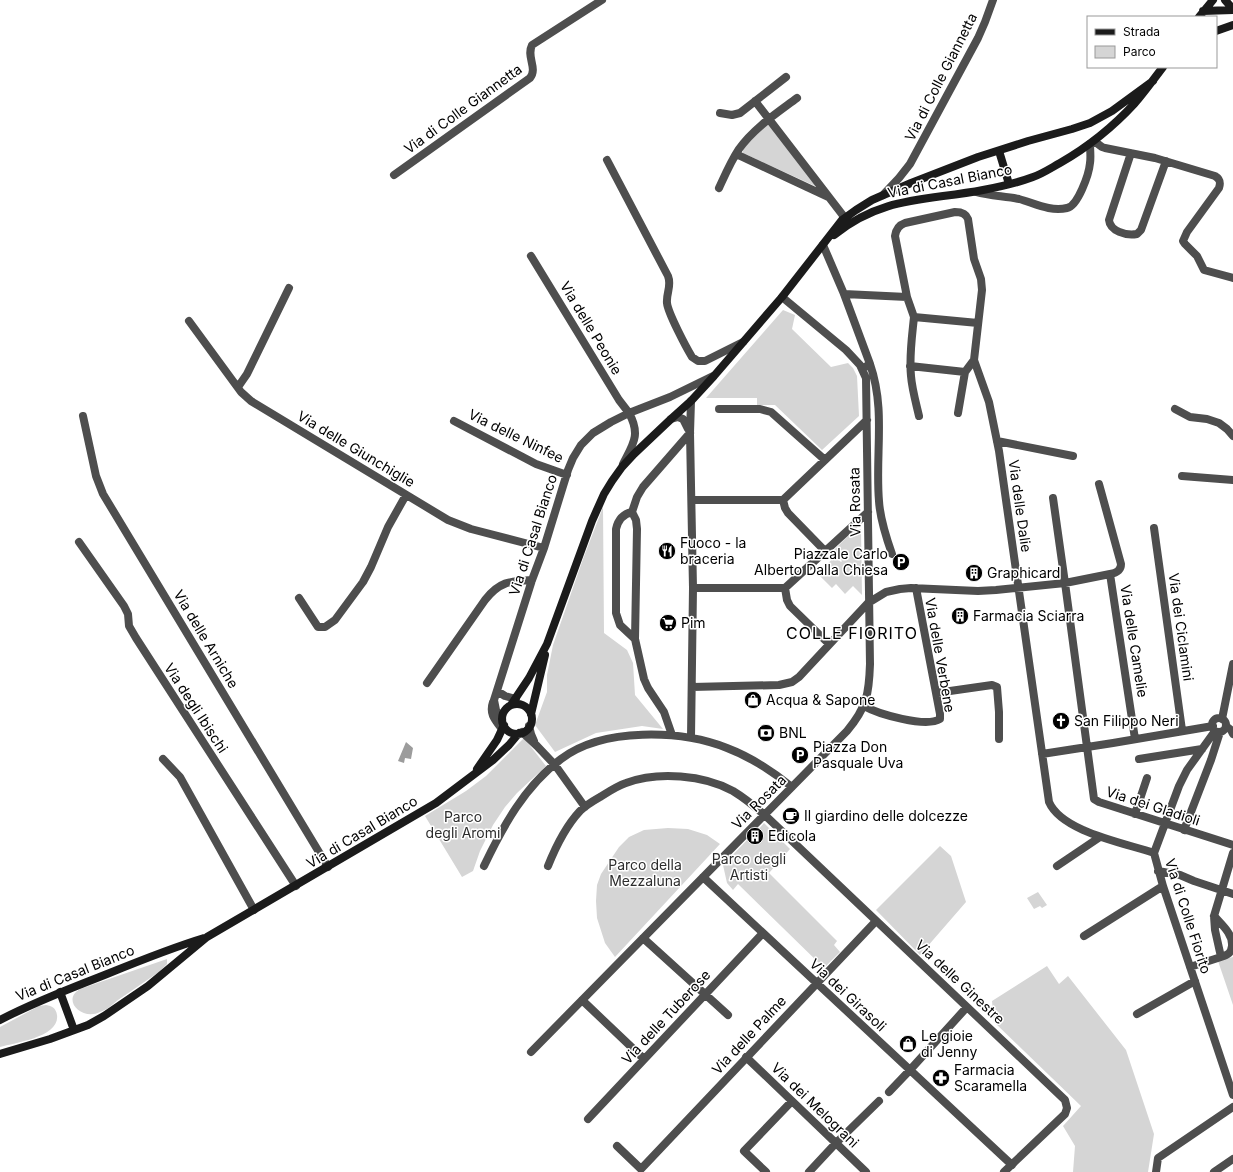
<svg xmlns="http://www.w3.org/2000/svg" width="1233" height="1172" font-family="Inter,sans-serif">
	<rect width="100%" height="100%" fill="#fff"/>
	<path fill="#d5d5d5" d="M 768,123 L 816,183 L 815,186 L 743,153 L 743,149 L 755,135 Z
		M 783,310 L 795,315 L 792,329 L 831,367 L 848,363 L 853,368 L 857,376 L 859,416 L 822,450 L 775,405 L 757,405 L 757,398 L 706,398 Z
		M 603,507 L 604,633 L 627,650 L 633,663 L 635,695 L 663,729 L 642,726 L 596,733 L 555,752 L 535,725 L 547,692 L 547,675 L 553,645 L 583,559 Z
		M 855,529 L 861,529 L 862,595 L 853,586 L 845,594 L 836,584 L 832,588 L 818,574 L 835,556 L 841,562 L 842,561 L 833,551 Z
		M 524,738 L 546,766 L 517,793 L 505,807 L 493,825 L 480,851 L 473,871 L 462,877 L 425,816 L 466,791 L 486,776 Z
		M 764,823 L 790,849 L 769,873 L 837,941 L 834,945 L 840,952 L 824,968 L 738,884 L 733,890 L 727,883 L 723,865 L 749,838 L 755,842 L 762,835 L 758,830 Z
		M 668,828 L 688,829 L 707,835 L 720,844 L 615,957 L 605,943 L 597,918 L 596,901 L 597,885 L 601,874 L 619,847 L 629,837 L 644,830 Z
		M 940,846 L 951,856 L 966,902 L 920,955 L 876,910 Z
		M 1038,892 L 1047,905 L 1042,908 L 1040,906 L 1034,909 L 1027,898 Z
		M 1233,957 L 1233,1005 L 1218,961 Z
		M 167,959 L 167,964 L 159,972 C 145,981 132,991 118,1000 C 113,1004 107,1010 100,1012 C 82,1021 61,1000 80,989 Z
		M 1047,966 L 1059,984 L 1068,976 L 1126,1050 L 1154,1134 L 1148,1172 L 1073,1172 L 1075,1146 L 1063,1126 L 1081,1106 L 994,1022 L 992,1001 Z
		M 46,1005 C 52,1006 56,1008 57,1015 C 60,1037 15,1043 0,1047 L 0,1027 L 39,1006 Z"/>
	<path fill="#9c9c9c" d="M 406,742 L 413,748 L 411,759 L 405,758 L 404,763 L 398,761 Z"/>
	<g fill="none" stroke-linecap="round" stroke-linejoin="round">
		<path stroke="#4e4e4e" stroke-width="8" d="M 755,101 L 845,218
			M 720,113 L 732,115 L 740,113 L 786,77
			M 1094,141 L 1102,147 L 1105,148 L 1155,158 L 1215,176 C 1220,179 1221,182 1219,188 L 1187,232 L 1183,241 L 1185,244 L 1197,256 L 1204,270 L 1233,278
			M 1131,153 L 1109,220 C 1110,231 1126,236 1137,234 L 1141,230 L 1166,161
			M 736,154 L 828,197
			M 607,160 L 668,276 C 672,286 666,293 667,303 C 668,313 686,347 692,357 L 698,361 L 705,361 L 743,342
			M 394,175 L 530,78 C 538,68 526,57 532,45 L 602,0
			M 719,188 C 725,175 731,161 739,149 C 754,128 777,113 797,98
			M 976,192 C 990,196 1004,196 1019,199 C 1034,203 1050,212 1067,208 C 1078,206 1089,174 1090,163 C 1091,157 1090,150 1090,144
			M 883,195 L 899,178 L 910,164 L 978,38 L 985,22 L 993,0
			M 823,245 L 844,294 L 870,364
			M 844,294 L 907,297 L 914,317 L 978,323
			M 907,297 L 895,236 C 896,229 899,225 905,223 L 955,212 C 961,212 966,213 968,219 L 974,259 L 981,279 L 982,290 L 974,360 L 965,372 L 958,413
			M 914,317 C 912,337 909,356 911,376 C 912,389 916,403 919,416
			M 189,321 L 241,392 L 251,401 L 448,520 L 471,529 L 544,548
			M 974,360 L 989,402 L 999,451 L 1049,802 C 1062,832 1125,843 1154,853
			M 910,366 L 965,372
			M 862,369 L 870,364 C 886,410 875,454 879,501 C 880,519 886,537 892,554
			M 238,387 L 247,374 L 289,288
			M 691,401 L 690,433 L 693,588 L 691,737
			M 719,409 L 760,409 L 771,412 L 825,460
			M 1175,409 L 1190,417 L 1207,419 L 1219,423 L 1227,429 L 1233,436
			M 83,416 L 96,476 L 103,494 L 328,867
			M 671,419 L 678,417 L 683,419 L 688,429
			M 454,421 L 536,464 L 567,475
			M 997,441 L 1073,456
			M 623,464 C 633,444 641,435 629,413 L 670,397 L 713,376
			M 1182,476 L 1233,480
			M 1099,484 L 1121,564 C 1121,571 1116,573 1110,574 L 1135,739
			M 1053,498 L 1065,583 L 1094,799 L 1099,802 L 1233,845
			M 692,500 L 783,500 L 867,420
			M 783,500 L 785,508 L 788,513 L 825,551
			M 632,512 L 636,520 L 637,529 L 635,639 L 644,679 L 648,688 L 664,712 L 672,735
			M 632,512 C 623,514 618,520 616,529 L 616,613 L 620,625 L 635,639
			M 632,512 L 637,497 L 643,487 L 690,433
			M 1154,528 L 1182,730
			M 79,542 L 124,606 L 128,614 L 129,626 L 136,638 L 296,886
			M 693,588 L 785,588 L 868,512
			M 785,588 L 787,600 L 790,606 L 829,644
			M 299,598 L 318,627 L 325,627 L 335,620 L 363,582 L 371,567 L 388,527 L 406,495
			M 427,683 L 485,600 C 499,582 509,581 532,580
			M 692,687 L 779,685 L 792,682 L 799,677 L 868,603 L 886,592 L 900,589 L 911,588 L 978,591 L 996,590 L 1065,583 L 1110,574
			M 497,691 L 505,696 L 516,699
			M 936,693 L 992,685 L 997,687 L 999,712 L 999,739
			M 493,702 C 489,714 495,720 502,729
			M 864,706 C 878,714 926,728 940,719 L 940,714 L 916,588
			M1212 725a7 7 0 1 1 14 0a7 7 0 1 1-14 0Z
			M 502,719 L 496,710 L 494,700 L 532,580 L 544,548 L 568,470 L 573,458 L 581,445 L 593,433 L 611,422 L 629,413 L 619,400 L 531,256
			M 1222,719 L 1233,664
			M 529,726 L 531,734 L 534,741
			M 1226,726 L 1231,730 L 1233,734
			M 1215,731 L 1187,770 L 1179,786 L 1154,853 L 1163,886 L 1233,1095
			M 522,732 L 537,746 L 555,765 L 585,807
			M 1042,754 L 1113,743 L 1213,726
			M 163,759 L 180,777 L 254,910
			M 1139,759 L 1202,749
			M 1135,814 L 1147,778
			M 1184,830 L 1211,760 L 1220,732
			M 484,866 C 503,826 525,786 561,759 C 603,727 681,730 727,748 C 751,757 772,771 792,787
			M 548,866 C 556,846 565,827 580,811 C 586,805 593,801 600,797 C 608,792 617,786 626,783 C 658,771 704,775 733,791 C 746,799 758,809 769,819 L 1065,1100 L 1067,1108 L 1065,1114 L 1004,1172
			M 1057,866 L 1100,837
			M 1158,871 L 1180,875 L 1194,881 L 1233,894
			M 703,877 L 1012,1165
			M 1214,916 C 1222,925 1233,934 1232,946 C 1231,953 1228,955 1221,957 L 1215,930 L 1214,916 L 1233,853
			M 1084,936 L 1163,886
			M 643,938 L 728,1015
			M 1190,967 L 1221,957
			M 582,1000 L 644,1059
			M 1137,1014 L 1195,981
			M 531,1052 L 847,731 C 867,707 869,694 870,664 L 866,378 L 860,365 L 846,350 L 782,297
			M 746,1057 L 866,1172
			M 889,1092 L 910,1070 L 967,1007
			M 588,1119 L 763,933
			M 617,1146 L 641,1169 L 876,921
			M 766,1172 L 744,1151 L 792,1101
			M 809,1172 L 836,1143 L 879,1101
			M 1156,1172 L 1158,1158 L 1233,1107
			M 1214,1172 L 1233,1159"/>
		<path stroke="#1b1b1b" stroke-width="8" d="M 1225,0 L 1233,9
			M 1203,11 L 1233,10
			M 1199,17 L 1213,0
			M 1216,31 L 1233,25
			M 999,151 L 1009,184
			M 834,235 C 883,196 925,201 983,190 C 999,187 1017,183 1033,177 C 1042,174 1051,168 1060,163 C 1088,147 1113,127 1135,103 C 1145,91 1154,79 1163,67
			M502 719a15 15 0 1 1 30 0a15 15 0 1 1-30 0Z
			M 511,705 L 529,678 L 547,644 L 592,521 L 604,494 L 612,481 L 622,467 L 634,454 L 671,419 L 691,401 L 714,376 L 782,297 L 842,220 L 856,210 L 872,200 L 911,183 L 978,157 L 1028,141 L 1072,129 L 1090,123 L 1112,111 L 1153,81
			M 531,714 L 545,655
			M 477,769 L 497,740 L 504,725
			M 60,992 L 74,1030
			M 0,1020 C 34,1002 71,988 107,974 C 139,961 171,948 204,938
			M 0,1054 L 50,1039 L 88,1025 L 104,1016 L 148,986 L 207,937 L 436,803 L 493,760 L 509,745 L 519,733"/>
	</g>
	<defs>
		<symbol id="restaurant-disc" viewBox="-11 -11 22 22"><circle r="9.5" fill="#000" stroke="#fff"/><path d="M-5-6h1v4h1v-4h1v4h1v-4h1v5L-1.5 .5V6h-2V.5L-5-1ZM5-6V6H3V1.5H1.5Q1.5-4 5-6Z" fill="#fff"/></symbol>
		<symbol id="parking-disc" viewBox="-11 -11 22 22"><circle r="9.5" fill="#000" stroke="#fff"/><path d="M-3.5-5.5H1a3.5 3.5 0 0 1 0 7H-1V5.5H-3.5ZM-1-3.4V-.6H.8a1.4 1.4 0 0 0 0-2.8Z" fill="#fff"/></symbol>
		<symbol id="building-disc" viewBox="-11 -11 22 22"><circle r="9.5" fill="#000" stroke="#fff"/><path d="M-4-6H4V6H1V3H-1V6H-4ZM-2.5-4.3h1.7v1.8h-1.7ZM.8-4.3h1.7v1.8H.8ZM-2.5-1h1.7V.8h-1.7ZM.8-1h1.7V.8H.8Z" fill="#fff"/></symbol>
		<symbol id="supermarket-disc" viewBox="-11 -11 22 22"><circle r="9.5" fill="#000" stroke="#fff"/><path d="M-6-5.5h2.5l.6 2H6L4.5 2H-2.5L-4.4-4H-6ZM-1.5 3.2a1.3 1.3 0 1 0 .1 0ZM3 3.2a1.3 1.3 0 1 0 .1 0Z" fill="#fff"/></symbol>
		<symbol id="shop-disc" viewBox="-11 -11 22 22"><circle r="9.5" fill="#000" stroke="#fff"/><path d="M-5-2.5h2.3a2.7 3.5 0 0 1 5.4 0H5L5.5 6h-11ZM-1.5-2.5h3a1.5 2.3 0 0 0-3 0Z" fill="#fff"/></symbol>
		<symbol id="church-disc" viewBox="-11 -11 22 22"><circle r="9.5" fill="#000" stroke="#fff"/><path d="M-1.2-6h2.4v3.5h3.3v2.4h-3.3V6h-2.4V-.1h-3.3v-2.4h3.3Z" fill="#fff"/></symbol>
		<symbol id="bank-disc" viewBox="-11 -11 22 22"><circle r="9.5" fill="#000" stroke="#fff"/><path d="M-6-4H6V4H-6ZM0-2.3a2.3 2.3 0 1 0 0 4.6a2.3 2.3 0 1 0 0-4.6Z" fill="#fff"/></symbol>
		<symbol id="cafe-disc" viewBox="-11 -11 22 22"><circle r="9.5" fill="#000" stroke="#fff"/><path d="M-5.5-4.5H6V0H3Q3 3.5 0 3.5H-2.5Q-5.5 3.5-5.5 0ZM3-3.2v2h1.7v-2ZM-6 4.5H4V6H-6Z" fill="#fff"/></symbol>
		<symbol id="pharmacy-disc" viewBox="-11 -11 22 22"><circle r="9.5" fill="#000" stroke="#fff"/><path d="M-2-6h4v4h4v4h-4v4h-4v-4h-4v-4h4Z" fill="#fff"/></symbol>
	</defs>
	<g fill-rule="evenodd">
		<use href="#restaurant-disc" x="657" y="541" width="20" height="20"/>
		<use href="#parking-disc" x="891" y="552" width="20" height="20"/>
		<use href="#building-disc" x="964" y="563" width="20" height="20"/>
		<use href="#building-disc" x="950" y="606" width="20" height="20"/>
		<use href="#supermarket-disc" x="658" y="613" width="20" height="20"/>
		<use href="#shop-disc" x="743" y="690" width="20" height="20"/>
		<use href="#church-disc" x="1051" y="711" width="20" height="20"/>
		<use href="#bank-disc" x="756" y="723" width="20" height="20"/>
		<use href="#parking-disc" x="790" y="745" width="20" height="20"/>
		<use href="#cafe-disc" x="781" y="806" width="20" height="20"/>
		<use href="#building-disc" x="745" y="826" width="20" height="20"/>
		<use href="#shop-disc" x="898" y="1034" width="20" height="20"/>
		<use href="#pharmacy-disc" x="931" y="1068" width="20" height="20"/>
	</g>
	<g text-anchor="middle" stroke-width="3" stroke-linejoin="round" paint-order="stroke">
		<g font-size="14" fill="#000" stroke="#fff">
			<text transform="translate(941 77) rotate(-63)" y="5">Via di Colle Giannetta</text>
			<text transform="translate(463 109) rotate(-36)" y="5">Via di Colle Giannetta</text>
			<text transform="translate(950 181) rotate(-11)" y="5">Via di Casal Bianco</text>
			<text transform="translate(591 328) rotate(59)" y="5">Via delle Peonie</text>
			<text transform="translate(516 436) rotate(26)" y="5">Via delle Ninfee</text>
			<text transform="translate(356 449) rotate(31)" y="5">Via delle Giunchiglie</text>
			<text transform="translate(855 502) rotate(-91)" y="5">Via Rosata</text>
			<text transform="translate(1020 506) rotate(82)" y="5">Via delle Dalie</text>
			<text transform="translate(533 535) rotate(-72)" y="5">Via di Casal Bianco</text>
			<text transform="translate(1181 627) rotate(82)" y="5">Via dei Ciclamini</text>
			<text transform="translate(206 639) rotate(59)" y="5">Via delle Arniche</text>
			<text transform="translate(1134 641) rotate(81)" y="5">Via delle Camelie</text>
			<text transform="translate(940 655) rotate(80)" y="5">Via delle Verbene</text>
			<text transform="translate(196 708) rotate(57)" y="5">Via degli Ibischi</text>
			<text transform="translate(759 802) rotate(-45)" y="5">Via Rosata</text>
			<text transform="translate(1153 806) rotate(18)" y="5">Via dei Gladioli</text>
			<text transform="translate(362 832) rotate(-31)" y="5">Via di Casal Bianco</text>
			<text transform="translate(1188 916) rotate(72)" y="5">Via di Colle Fiorito</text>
			<text transform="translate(75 973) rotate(-22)" y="5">Via di Casal Bianco</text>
			<text transform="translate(960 982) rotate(43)" y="5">Via delle Ginestre</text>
			<text transform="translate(848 995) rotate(43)" y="5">Via dei Girasoli</text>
			<text transform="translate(666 1017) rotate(-47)" y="5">Via delle Tuberose</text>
			<text transform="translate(749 1035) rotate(-47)" y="5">Via delle Palme</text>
			<text transform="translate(815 1105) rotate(44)" y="5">Via dei Melograni</text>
		</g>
		<g font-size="14" fill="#000" stroke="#fff" text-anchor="start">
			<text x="680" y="548">Fuoco - la<tspan x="680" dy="16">braceria</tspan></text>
			<text x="888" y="559" text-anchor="end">Piazzale Carlo<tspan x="888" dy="16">Alberto Dalla Chiesa</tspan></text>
			<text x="987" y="578">Graphicard</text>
			<text x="973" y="621">Farmacia Sciarra</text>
			<text x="681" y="628">Pim</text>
			<text x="766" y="705">Acqua &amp; Sapone</text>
			<text x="1074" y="726">San Filippo Neri</text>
			<text x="779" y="738">BNL</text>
			<text x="813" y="752">Piazza Don<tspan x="813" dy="16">Pasquale Uva</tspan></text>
			<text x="804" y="821">Il giardino delle dolcezze</text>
			<text x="768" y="841">Edicola</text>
			<text x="921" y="1041">Le gioie<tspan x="921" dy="16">di Jenny</tspan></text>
			<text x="954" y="1075">Farmacia<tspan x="954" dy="16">Scaramella</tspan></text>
		</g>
		<g font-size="14" fill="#2c2c2c" stroke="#fff">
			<text x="463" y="822">Parco<tspan x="463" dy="16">degli Aromi</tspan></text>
			<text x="749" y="864">Parco degli<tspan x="749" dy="16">Artisti</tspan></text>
			<text x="645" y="870">Parco della<tspan x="645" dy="16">Mezzaluna</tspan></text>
		</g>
		<g font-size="16" letter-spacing="1" fill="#000" stroke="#fff">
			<text x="852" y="639">COLLE FIORITO</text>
		</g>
	</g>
	<rect x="1087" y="16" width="130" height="52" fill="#ffffff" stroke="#999999"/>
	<rect x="1095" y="29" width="20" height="6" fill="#1b1b1b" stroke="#999999"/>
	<text x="1123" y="36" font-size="12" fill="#000000">Strada</text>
	<rect x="1095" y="46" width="20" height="12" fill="#d5d5d5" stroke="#999999"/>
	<text x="1123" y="56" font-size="12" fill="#000000">Parco</text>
</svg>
